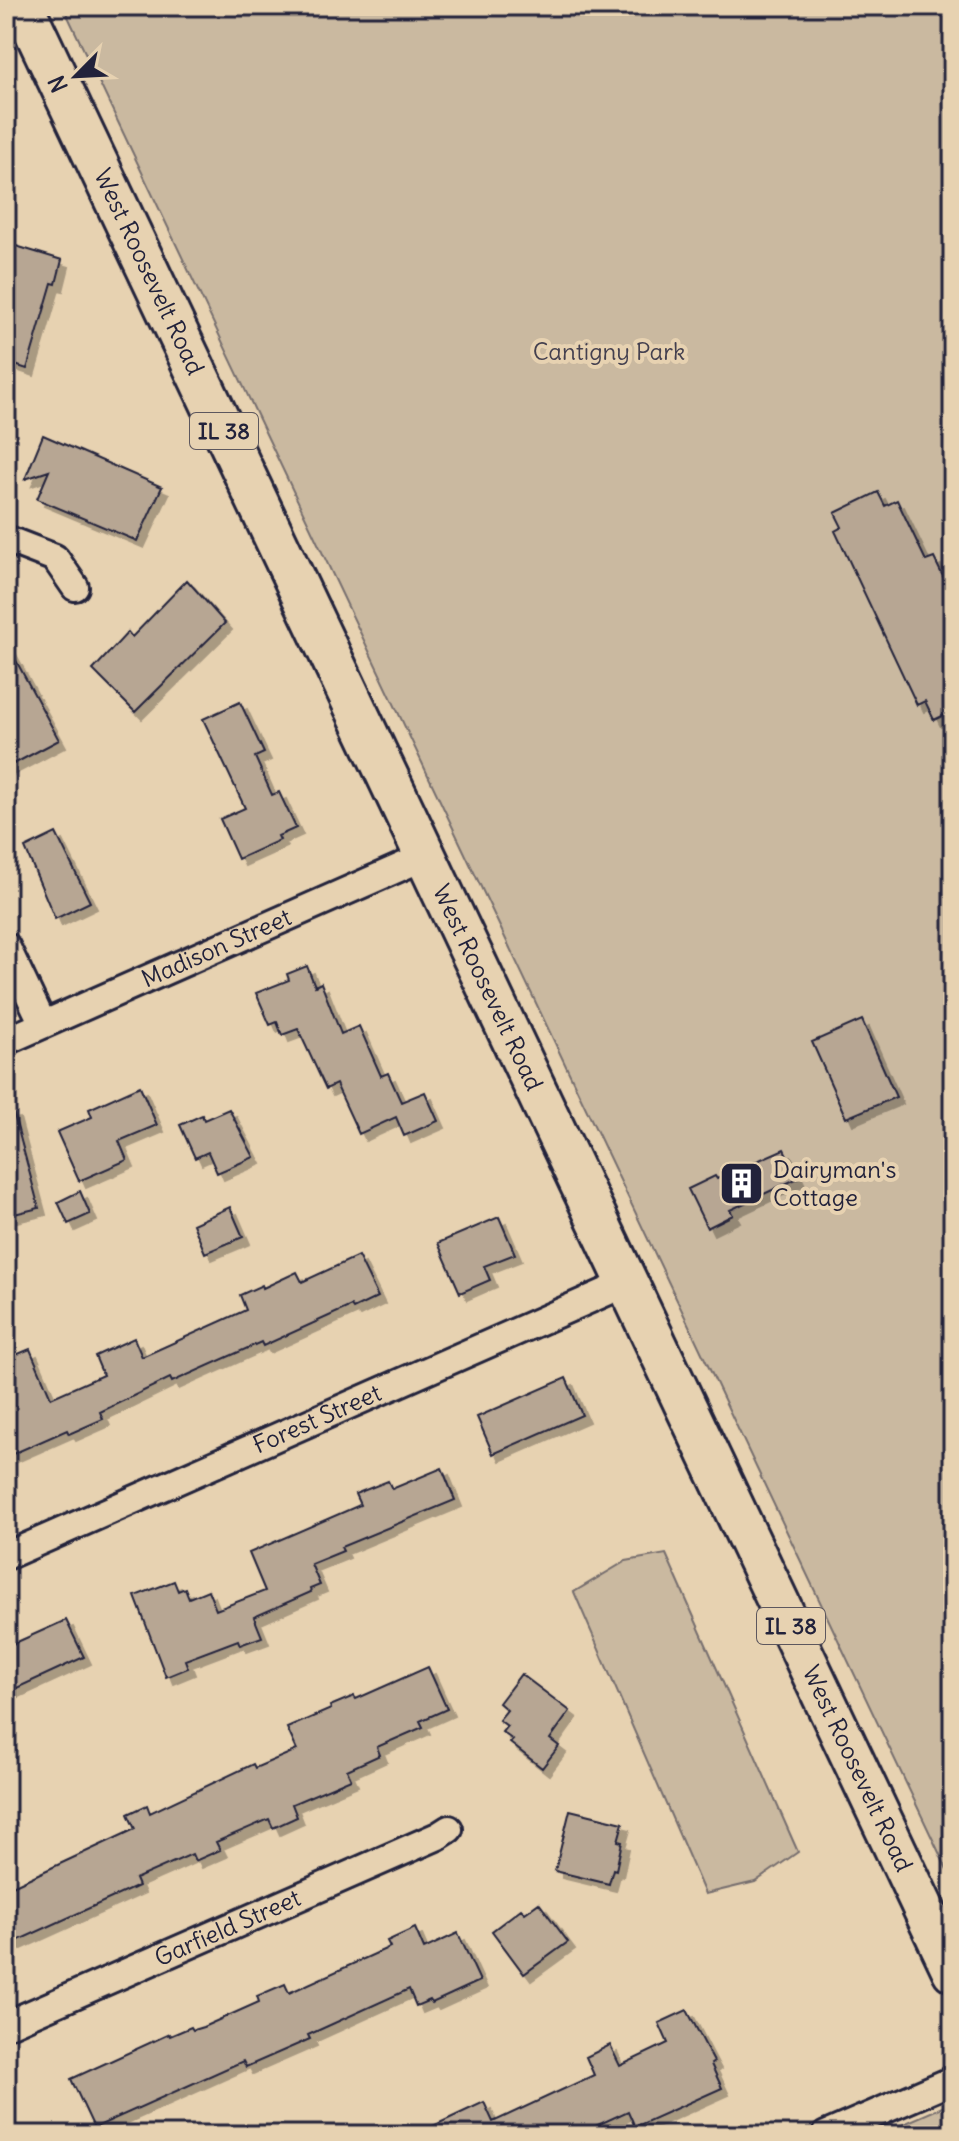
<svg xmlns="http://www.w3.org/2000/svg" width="959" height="2141" font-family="Delius,sans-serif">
	<defs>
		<filter id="shadow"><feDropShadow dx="7" dy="7" stdDeviation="0" flood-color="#0004"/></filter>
	</defs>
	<rect width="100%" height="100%" fill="#e7d2b1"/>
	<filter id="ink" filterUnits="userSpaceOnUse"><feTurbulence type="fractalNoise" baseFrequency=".0125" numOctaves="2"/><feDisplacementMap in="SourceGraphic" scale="16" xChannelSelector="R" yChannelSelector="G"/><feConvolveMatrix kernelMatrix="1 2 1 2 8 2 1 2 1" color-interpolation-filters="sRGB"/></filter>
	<g filter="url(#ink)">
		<path fill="#cab9a0" stroke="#766e6e" stroke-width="2" d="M 63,6 L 953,6 L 953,1882 Z
			M 666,1554 L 798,1852 L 755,1882 L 705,1894 L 574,1592 L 626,1561 Z
			M 947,2105 L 953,2105 L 953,2135 L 910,2135 L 901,2125 Z"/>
		<path fill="#a19387" stroke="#6e6669" stroke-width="2" d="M 953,1288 L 953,1348 L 943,1325 L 950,1290 Z"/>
		<path fill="#b7a693" stroke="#22223b" stroke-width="2" filter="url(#shadow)" d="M 6,243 L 62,260 L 56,284 L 52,283 L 27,369 L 6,362 Z
			M 43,435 L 162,487 L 137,541 L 37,499 L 49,471 L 25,479 Z
			M 878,492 L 885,506 L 897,500 L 926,561 L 934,558 L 953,597 L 953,711 L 934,720 L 925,701 L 917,705 L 835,531 L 842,527 L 835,513 Z
			M 187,580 L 225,623 L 135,712 L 93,670 L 128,632 L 132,637 Z
			M 6,642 L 59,740 L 6,768 Z
			M 240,702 L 264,753 L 255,757 L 272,795 L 279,792 L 296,828 L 278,836 L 280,840 L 238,859 L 220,819 L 245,808 L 203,719 Z
			M 56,833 L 90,902 L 55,919 L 25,848 Z
			M 307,966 L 315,986 L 321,983 L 341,1034 L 359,1026 L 381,1076 L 388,1073 L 401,1102 L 425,1092 L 438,1121 L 404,1136 L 396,1117 L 359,1134 L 336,1084 L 326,1089 L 298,1029 L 282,1035 L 277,1022 L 270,1025 L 256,993 L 289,980 L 287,974 Z
			M 862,1020 L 896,1097 L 846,1118 L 812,1042 Z
			M 140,1086 L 157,1125 L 119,1141 L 127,1160 L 79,1181 L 57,1132 L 92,1117 L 89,1109 Z
			M 229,1109 L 254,1157 L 217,1173 L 208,1152 L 195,1158 L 180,1125 L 202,1115 L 204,1120 Z
			M 13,1111 L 39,1208 L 6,1216 L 6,1112 Z
			M 784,1149 L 798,1178 L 730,1210 L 733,1215 L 707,1228 L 688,1189 L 715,1176 L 717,1179 Z
			M 80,1191 L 90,1214 L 68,1224 L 58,1202 Z
			M 230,1207 L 243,1237 L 205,1253 L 193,1224 Z
			M 499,1217 L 515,1254 L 484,1266 L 490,1280 L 460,1293 L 438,1243 Z
			M 358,1256 L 378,1297 L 353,1309 L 351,1306 L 263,1346 L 261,1342 L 172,1382 L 170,1378 L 100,1412 L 103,1419 L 69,1434 L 67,1430 L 6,1457 L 6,1359 L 30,1349 L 51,1398 L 103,1375 L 95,1356 L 134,1338 L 142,1357 L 246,1310 L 240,1295 L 262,1285 L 263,1288 L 297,1272 L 302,1282 Z
			M 566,1378 L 582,1415 L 493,1454 L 477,1417 Z
			M 442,1468 L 455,1500 L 341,1547 L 343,1551 L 311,1564 L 320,1585 L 310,1589 L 311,1592 L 254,1617 L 262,1637 L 240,1645 L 238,1640 L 185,1660 L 188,1668 L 166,1677 L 135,1596 L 174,1581 L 178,1591 L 185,1588 L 189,1598 L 208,1590 L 216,1610 L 265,1591 L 249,1553 L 360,1505 L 355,1494 L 388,1481 L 392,1489 Z
			M 66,1620 L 84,1657 L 6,1693 L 6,1647 Z
			M 428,1667 L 447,1709 L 420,1721 L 423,1727 L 377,1747 L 380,1755 L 347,1770 L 351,1779 L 292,1804 L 297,1817 L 273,1828 L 269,1819 L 216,1842 L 220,1850 L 195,1861 L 192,1854 L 135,1879 L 138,1886 L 6,1946 L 6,1889 L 135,1829 L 128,1814 L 147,1805 L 150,1813 L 253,1764 L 255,1768 L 297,1750 L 287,1728 L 331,1709 L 330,1706 L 354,1696 L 356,1699 Z
			M 521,1674 L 570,1711 L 550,1739 L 559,1746 L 542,1768 L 510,1743 L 513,1740 L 502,1732 L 507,1726 L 499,1720 L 507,1710 L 499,1703 Z
			M 570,1810 L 623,1823 L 618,1841 L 622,1842 L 616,1870 L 613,1869 L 609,1884 L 555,1871 Z
			M 539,1903 L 568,1942 L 524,1974 L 492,1931 L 521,1909 L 525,1913 Z
			M 415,1928 L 424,1949 L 458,1933 L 480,1981 L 432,2003 L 430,2000 L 416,2006 L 409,1989 L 308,2035 L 310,2039 L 246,2067 L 243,2061 L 94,2128 L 71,2079 L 169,2034 L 170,2036 L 191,2027 L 193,2030 L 203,2027 L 259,2002 L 257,1996 L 285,1984 L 289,1993 L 390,1947 L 387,1941 Z
			M 687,2010 L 714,2062 L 711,2064 L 722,2088 L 635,2127 L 628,2111 L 576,2135 L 414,2135 L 484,2102 L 493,2122 L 594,2075 L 586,2057 L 610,2045 L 620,2066 L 668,2043 L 659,2023 Z"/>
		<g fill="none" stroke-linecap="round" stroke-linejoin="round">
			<defs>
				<g id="street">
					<path d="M 6,539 L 55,558 L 75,587"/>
					<path d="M 6,946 L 43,1024"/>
					<path id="s1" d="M 6,1041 L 426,856"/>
					<path id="s2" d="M 6,1556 L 629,1282"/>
					<path id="s3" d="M 6,2025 L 438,1836 L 449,1829"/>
					<path d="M 826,2135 L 953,2080"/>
				</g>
				<g id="primary">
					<path id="s4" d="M 23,6 L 953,1971"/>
				</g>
			</defs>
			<use href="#street" stroke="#22223b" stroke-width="32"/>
			<use href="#primary" stroke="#22223b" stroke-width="46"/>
			<use href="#street" stroke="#e7d2b1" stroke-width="26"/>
			<use href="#primary" stroke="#e7d2b1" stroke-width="40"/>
		</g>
	</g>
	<defs>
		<symbol id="building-square" viewBox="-11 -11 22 22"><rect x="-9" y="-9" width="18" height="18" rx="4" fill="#22223b" stroke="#e7d2b1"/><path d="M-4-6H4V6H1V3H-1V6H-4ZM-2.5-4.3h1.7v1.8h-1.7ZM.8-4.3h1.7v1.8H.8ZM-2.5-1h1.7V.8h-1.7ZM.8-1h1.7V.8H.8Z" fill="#fff"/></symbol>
	</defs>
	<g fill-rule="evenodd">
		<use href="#building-square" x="716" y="1158" width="51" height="51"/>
	</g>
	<g text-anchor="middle" stroke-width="8" stroke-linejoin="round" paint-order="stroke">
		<g fill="#e7d2b1" stroke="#5d575e" stroke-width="2">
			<rect x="190" y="413" width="68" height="36" rx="6"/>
			<rect x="757" y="1608" width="68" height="36" rx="6"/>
		</g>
		<g font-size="22" font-weight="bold" fill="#22223b">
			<text x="224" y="439">IL 38</text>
			<text x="791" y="1634">IL 38</text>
		</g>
		<g font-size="24" fill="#22223b" stroke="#e7d2b1">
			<text dy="8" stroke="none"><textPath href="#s4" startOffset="294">West Roosevelt Road</textPath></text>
			<text dy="8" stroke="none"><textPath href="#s1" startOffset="230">Madison Street</textPath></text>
			<text dy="8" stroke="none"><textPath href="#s4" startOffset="1086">West Roosevelt Road</textPath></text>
			<text dy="8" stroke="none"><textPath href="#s2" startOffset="340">Forest Street</textPath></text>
			<text dy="8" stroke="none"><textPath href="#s4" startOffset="1950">West Roosevelt Road</textPath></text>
			<text dy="8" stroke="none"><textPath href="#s3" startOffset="242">Garfield Street</textPath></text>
		</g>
		<g font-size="24" fill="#44404f" stroke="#e7d2b1">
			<text x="609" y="360">Cantigny Park</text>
		</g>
		<g font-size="24" fill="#22223b" stroke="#e7d2b1" text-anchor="start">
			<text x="773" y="1178">Dairyman's<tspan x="773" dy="28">Cottage</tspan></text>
		</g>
	</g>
	<rect width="959" height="2141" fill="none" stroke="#e7d2b1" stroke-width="32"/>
	<rect x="16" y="16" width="927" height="2109" fill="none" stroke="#22223b" stroke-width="3" filter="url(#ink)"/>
	<g transform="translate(76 76) rotate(246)" stroke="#e7d2b1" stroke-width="6" paint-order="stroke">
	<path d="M0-6L14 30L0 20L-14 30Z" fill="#22223b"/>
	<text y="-12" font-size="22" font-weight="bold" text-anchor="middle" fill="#22223b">N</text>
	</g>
</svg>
